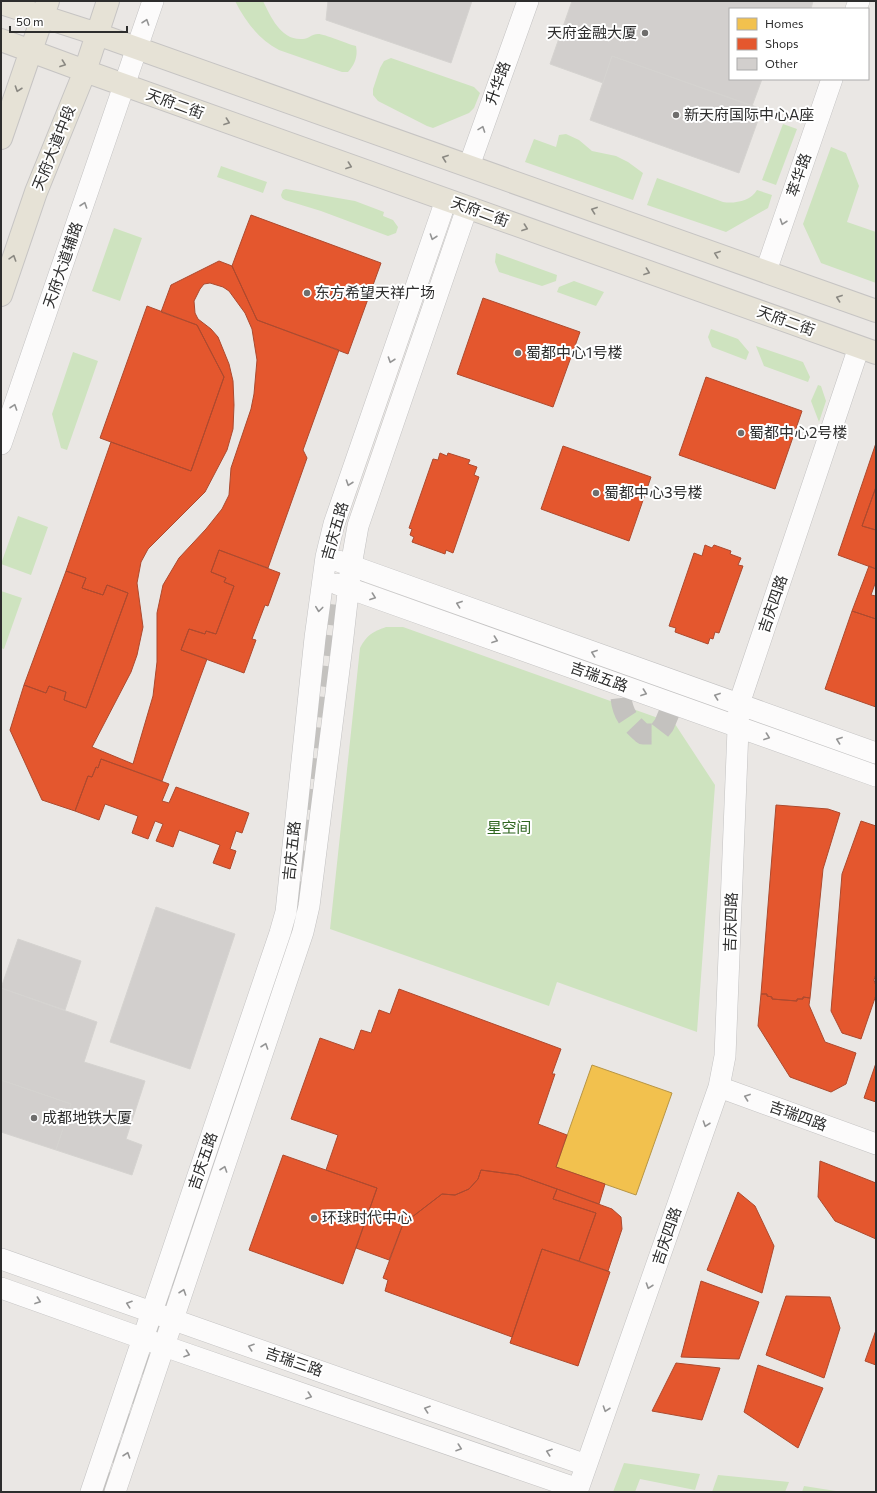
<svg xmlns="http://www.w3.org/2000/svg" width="877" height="1493" font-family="Commissioner,'Noto Sans SC',sans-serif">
	<rect width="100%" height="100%" fill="#eae7e4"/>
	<path fill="#cee3bf" d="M 235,1 L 263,1 C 271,17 281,41 303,39 C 308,39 312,34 318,34 C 325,34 347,44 356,46 C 358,56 355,64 348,72 L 342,72 L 279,50 C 258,39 246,22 235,1 Z
		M 391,58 L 474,87 L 480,93 L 474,108 L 469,113 L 433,128 L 427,126 L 378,101 L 373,95 L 373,89 L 380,68 L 384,61 Z
		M 783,124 L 797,129 L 776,185 L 762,180 Z
		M 566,134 L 579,140 L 592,151 L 616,156 L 628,162 L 643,173 L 633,200 L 525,162 L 534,139 L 556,147 L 559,135 Z
		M 831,147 L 846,153 L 859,186 L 847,222 L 876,232 L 876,283 L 821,263 L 803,224 Z
		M 221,166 L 267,182 L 263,193 L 217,177 Z
		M 657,178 L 723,202 C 734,204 751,201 757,190 L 772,195 L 768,208 L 726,232 L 647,205 Z
		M 286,189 L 355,201 L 384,212 L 383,216 L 393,220 L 398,227 L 396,233 L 388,236 L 321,211 L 285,200 L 282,198 L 281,195 L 283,190 Z
		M 114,228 L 142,238 L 120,301 L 92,291 Z
		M 496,253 L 557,275 L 556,281 L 542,286 L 499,272 L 495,262 Z
		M 574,281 L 604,292 L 596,306 L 557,292 L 559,287 Z
		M 711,329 L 738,339 L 749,352 L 746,360 L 712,347 L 708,337 Z
		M 756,346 L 803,362 L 810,377 L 808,382 L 764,366 Z
		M 73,352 L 98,361 L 67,450 L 61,448 L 52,414 Z
		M 818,385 L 821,386 L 826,401 L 819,422 L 811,401 Z
		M 18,516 L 48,527 L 31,575 L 1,564 Z
		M 1,591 L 22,598 L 4,649 L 1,648 Z
		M 386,627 L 403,627 L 675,724 L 715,785 L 697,1032 L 557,982 L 549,1006 L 330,929 L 360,648 C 367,635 372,632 386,627 Z
		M 624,1463 L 700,1474 L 695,1490 L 640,1479 L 635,1492 L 613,1492 Z
		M 718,1475 L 789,1482 L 785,1492 L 712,1492 Z
		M 804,1486 L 842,1492 L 802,1492 Z"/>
	<path fill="#f2c14e" stroke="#b79544" d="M 592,1065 L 672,1093 L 636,1195 L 556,1167 Z"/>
	<path fill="#e4572e" stroke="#ad4a2e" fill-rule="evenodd" d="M 251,215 L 381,263 L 348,354 L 257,320 L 232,266 Z
		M 219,261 L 232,266 L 257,320 L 339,350 L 303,450 L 307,458 L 268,568 L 219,550 L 211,572 L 226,578 L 224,582 L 234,586 L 216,634 L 206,631 L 205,634 L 189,629 L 181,650 L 207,659 L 162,781 L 101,759 L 98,768 L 96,767 L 92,777 L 88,776 L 75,811 L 42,800 L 10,730 L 24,685 L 46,693 L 49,686 L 66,692 L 64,700 L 86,708 L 128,593 L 107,585 L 103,595 L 82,588 L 86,578 L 66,571 L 111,442 L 191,471 L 224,377 L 197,325 L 161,312 L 171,285 ZM 210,283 L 223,287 L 229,291 L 245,313 L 252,329 L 257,360 L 254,394 L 251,409 L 231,468 L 229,495 L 222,509 L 206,529 L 179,558 L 163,585 L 157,613 L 157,662 L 153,696 L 133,764 L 92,747 L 131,672 L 137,655 L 143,627 L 137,583 L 141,562 L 148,549 L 205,492 L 227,450 L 233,429 L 234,405 L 233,381 L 229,364 L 218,337 L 211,329 L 198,319 L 195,313 L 194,301 L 200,289 L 204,284 Z
		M 483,298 L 580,332 L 553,407 L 457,374 Z
		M 147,306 L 197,325 L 224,377 L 191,471 L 100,438 Z
		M 706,377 L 802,411 L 775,489 L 679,455 Z
		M 876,443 L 876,487 L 862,526 L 876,530 L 876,569 L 838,555 Z
		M 563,446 L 651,477 L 629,541 L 541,509 Z
		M 440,453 L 447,456 L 448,453 L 470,460 L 468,464 L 477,467 L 474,475 L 479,477 L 453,553 L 446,550 L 445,554 L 412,542 L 414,537 L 410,535 L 412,529 L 409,528 L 433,459 L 438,460 Z
		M 876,487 L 876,530 L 862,526 Z
		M 705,545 L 712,548 L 714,545 L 731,551 L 730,554 L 741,558 L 738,565 L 743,566 L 719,633 L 715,632 L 713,639 L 710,638 L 708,644 L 675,632 L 676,628 L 669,626 L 694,553 L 702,556 Z
		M 219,550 L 280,573 L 268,606 L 265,605 L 252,639 L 256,640 L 244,673 L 181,650 L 189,629 L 205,634 L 206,631 L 216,634 L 234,586 L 224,582 L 226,578 L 211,572 Z
		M 869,566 L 876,569 L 876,581 L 871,595 L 876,596 L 876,619 L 852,611 Z
		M 66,571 L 86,578 L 82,588 L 103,595 L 107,585 L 128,593 L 86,708 L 64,700 L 66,692 L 49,686 L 46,693 L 24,685 Z
		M 852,611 L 876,619 L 876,707 L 825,689 Z
		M 101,759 L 169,784 L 162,801 L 169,803 L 176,787 L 249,813 L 242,833 L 236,831 L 230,849 L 236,851 L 230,869 L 213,863 L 220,845 L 179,830 L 173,847 L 156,841 L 163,824 L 155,821 L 148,839 L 132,833 L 138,816 L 105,804 L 99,820 L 75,811 L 88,776 L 92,777 L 96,767 L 98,768 Z
		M 776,805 L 828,809 L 840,813 L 823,869 L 810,998 L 803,997 L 803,999 L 797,999 L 797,1001 L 772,999 L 772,997 L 767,996 L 767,994 L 761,994 Z
		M 861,821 L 876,826 L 876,974 L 874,980 L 876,986 L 876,995 L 861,1039 L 842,1033 L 831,1011 L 842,874 Z
		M 399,989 L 561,1049 L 552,1074 L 555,1074 L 538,1124 L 567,1135 L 556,1167 L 605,1184 L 599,1204 L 518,1175 L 481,1170 L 478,1179 L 469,1189 L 455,1195 L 442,1194 L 403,1224 L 389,1260 L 356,1248 L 377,1188 L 326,1170 L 338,1135 L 291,1119 L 320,1038 L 354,1050 L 361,1030 L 371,1033 L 379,1010 L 390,1014 Z
		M 761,994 L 767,994 L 767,996 L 772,997 L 772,999 L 797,1001 L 797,999 L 803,999 L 803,997 L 810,998 L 809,1005 L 825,1042 L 856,1053 L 846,1084 L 831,1092 L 790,1077 L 758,1026 Z
		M 876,1063 L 876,1102 L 864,1098 Z
		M 283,1155 L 377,1188 L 343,1284 L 249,1250 Z
		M 820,1161 L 876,1183 L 876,1239 L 835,1221 L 818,1197 Z
		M 481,1170 L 518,1175 L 557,1189 L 553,1199 L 596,1213 L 579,1261 L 542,1249 L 512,1337 L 385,1291 L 388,1280 L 383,1278 L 403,1224 L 442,1194 L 455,1195 L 469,1189 L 478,1179 Z
		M 557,1189 L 612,1209 L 621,1217 L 622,1229 L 608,1271 L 579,1261 L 596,1213 L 553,1199 Z
		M 738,1192 L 755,1206 L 774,1246 L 762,1293 L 707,1270 Z
		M 542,1249 L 610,1272 L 578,1366 L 510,1343 Z
		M 701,1281 L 759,1302 L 739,1359 L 681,1357 Z
		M 786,1296 L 830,1297 L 840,1328 L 824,1378 L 766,1355 Z
		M 876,1330 L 876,1365 L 865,1361 Z
		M 676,1363 L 720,1368 L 702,1420 L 652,1411 Z
		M 758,1365 L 823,1388 L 798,1448 L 744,1412 Z"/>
	<path fill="#d2cfcd" stroke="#d5d3d0" d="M 328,1 L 472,1 L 451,63 L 326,20 Z
		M 572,1 L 813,1 L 811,9 L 730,9 L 730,79 L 762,79 L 752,106 L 612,56 L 603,83 L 550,64 Z
		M 612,56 L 762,109 L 739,173 L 590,120 Z
		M 156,907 L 235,934 L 190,1069 L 110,1042 Z
		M 18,939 L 81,961 L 65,1010 L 1,988 Z
		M 1,988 L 97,1022 L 84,1062 L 145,1081 L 126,1139 L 142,1145 L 132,1175 L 56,1150 L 71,1104 L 1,1080 Z
		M 1,1080 L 71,1104 L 56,1150 L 1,1132 Z"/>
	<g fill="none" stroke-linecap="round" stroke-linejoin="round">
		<path stroke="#c4c2bf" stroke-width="21" stroke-dasharray="21 10" stroke-linecap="butt" d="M 621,698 C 623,716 631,723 643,734 L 657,734 L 664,725 L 678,692
			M 282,962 L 290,940 L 297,907 L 338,572 L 365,581
			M 103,1492 L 260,1028"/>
		<defs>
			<path id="minor" d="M 856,9 L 859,1
				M 469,166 L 528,1
				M 766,271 L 832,79
				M 1,444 L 153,1
				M 338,561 L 876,753
				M 337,584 L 876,776
				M 719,1087 L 876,1144
				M 1,1259 L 586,1465
				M 1,1288 L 164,1346 L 578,1489
				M 91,1492 L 280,933 L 286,912 L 315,638 L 326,557 L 334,524 L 446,200
				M 115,1492 L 303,932 L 309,906 L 342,646 L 351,566 L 358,526 L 467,208
				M 577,1492 L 719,1087 L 725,1056 L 739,704 L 859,347"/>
			<path id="major" d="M 1,3 L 97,34 L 876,311
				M 1,40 L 85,71 L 876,353
				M 1,138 L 48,1
				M 1,295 L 36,192 L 85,71 L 108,1"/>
		</defs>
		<use href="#minor" stroke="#c3c2c2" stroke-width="22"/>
		<use href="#major" stroke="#c6c4c3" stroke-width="24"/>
		<use href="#minor" stroke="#fcfbfb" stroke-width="21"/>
		<use href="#major" stroke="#e6e2d6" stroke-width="22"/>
	</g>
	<defs><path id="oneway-chevron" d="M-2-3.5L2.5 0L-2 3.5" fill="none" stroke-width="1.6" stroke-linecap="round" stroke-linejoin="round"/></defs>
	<g stroke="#949494">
		<use href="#oneway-chevron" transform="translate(146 22) rotate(-71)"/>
		<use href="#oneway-chevron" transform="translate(482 129) rotate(-70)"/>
		<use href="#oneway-chevron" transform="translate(84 205) rotate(-71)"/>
		<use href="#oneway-chevron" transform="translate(783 222) rotate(109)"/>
		<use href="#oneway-chevron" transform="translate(433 237) rotate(109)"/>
		<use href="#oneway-chevron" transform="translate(391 360) rotate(109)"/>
		<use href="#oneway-chevron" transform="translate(14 407) rotate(-71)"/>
		<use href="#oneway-chevron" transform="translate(349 483) rotate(109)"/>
		<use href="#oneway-chevron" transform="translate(373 597) rotate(20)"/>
		<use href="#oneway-chevron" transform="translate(459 604) rotate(-160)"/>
		<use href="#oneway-chevron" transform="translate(319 609) rotate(97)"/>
		<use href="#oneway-chevron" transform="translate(495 640) rotate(20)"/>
		<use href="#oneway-chevron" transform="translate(594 653) rotate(-160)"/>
		<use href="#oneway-chevron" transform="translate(644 693) rotate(20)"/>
		<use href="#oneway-chevron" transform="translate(717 696) rotate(-160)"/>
		<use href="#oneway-chevron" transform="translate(767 737) rotate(20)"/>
		<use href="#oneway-chevron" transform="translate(839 740) rotate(-160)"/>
		<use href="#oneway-chevron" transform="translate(265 1046) rotate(-71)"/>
		<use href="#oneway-chevron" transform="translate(747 1097) rotate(-160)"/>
		<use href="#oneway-chevron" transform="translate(706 1124) rotate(109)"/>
		<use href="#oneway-chevron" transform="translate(224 1169) rotate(-71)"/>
		<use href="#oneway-chevron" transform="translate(649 1286) rotate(109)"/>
		<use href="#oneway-chevron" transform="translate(183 1292) rotate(-71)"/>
		<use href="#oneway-chevron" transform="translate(38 1301) rotate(20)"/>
		<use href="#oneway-chevron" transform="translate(129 1304) rotate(-161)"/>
		<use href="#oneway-chevron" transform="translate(251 1347) rotate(-161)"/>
		<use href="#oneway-chevron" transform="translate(187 1354) rotate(19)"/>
		<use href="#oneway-chevron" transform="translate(309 1396) rotate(19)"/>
		<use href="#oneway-chevron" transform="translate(427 1409) rotate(-161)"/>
		<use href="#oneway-chevron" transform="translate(606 1409) rotate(109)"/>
		<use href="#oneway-chevron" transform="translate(459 1448) rotate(19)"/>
		<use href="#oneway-chevron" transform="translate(549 1452) rotate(-161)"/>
		<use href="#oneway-chevron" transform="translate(127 1455) rotate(-71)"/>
	</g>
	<g stroke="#8a8882">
		<use href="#oneway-chevron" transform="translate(63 64) rotate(20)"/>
		<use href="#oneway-chevron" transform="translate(18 89) rotate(109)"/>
		<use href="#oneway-chevron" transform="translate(227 122) rotate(20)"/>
		<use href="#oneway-chevron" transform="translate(445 158) rotate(-160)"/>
		<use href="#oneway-chevron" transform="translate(349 166) rotate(20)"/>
		<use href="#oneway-chevron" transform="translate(594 210) rotate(-160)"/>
		<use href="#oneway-chevron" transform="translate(525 228) rotate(20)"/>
		<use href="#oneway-chevron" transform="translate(717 254) rotate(-160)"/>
		<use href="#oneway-chevron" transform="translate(13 258) rotate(-72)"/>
		<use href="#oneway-chevron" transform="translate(647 272) rotate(20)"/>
		<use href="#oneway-chevron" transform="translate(839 298) rotate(-160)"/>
	</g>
	<g fill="#6f6e6d" stroke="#fff" stroke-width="1.5">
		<circle cx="645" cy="33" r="4"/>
		<circle cx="676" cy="115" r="4"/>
		<circle cx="307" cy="293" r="4"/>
		<circle cx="518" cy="353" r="4"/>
		<circle cx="741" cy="433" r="4"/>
		<circle cx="596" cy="493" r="4"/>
		<circle cx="34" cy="1118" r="4"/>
		<circle cx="314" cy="1218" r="4"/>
	</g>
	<g text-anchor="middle" stroke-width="4" stroke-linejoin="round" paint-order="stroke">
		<g font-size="15" fill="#2d2d2d" stroke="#fff" text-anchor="start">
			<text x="637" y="38" text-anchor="end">天府金融大厦</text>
			<text x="684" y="120">新天府国际中心A座</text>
			<text x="315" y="298">东方希望天祥广场</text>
			<text x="526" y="358">蜀都中心1号楼</text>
			<text x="749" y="438">蜀都中心2号楼</text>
			<text x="604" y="498">蜀都中心3号楼</text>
			<text x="42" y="1123">成都地铁大厦</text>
			<text x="322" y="1223">环球时代中心</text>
		</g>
		<g font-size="15" fill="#2d2d2d" stroke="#fff">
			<text transform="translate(498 83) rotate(-70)" y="5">升华路</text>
			<text transform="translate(175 104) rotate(20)" y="5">天府二街</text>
			<text transform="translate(54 148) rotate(-68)" y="5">天府大道中段</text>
			<text transform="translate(799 175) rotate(-71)" y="5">萃华路</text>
			<text transform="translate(480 212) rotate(20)" y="5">天府二街</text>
			<text transform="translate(63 265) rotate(-71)" y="5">天府大道辅路</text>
			<text transform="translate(786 321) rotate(20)" y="5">天府二街</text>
			<text transform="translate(335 531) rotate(-74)" y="5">吉庆五路</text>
			<text transform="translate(773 604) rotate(-71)" y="5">吉庆四路</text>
			<text transform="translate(599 677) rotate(20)" y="5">吉瑞五路</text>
			<text transform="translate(292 851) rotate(-84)" y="5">吉庆五路</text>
			<text transform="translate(731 922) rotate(-88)" y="5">吉庆四路</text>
			<text transform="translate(798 1116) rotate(20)" y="5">吉瑞四路</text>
			<text transform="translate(203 1161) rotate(-71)" y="5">吉庆五路</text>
			<text transform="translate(667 1236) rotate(-71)" y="5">吉庆四路</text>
			<text transform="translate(294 1362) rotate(19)" y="5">吉瑞三路</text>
		</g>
		<g font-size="15" fill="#2f6620" stroke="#fff">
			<text x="509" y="833">星空间</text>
		</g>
	</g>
	<rect width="877" height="1493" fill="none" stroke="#2d2d2d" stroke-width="4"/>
	<rect x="729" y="8" width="140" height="72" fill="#ffffff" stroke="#ababab"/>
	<rect x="737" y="18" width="20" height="12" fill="#f2c14e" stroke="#ababab"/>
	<text x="765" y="28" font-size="12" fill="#2d2d2d">Homes</text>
	<rect x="737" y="38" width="20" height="12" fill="#e4572e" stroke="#ababab"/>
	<text x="765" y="48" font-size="12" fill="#2d2d2d">Shops</text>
	<rect x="737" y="58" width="20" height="12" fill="#d2cfcd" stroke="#ababab"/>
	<text x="765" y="68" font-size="12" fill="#2d2d2d">Other</text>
	<path d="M10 26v6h117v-6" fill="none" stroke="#2d2d2d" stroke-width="2"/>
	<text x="16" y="26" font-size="12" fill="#2d2d2d" stroke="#ffffff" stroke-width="3" paint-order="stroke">50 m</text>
</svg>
